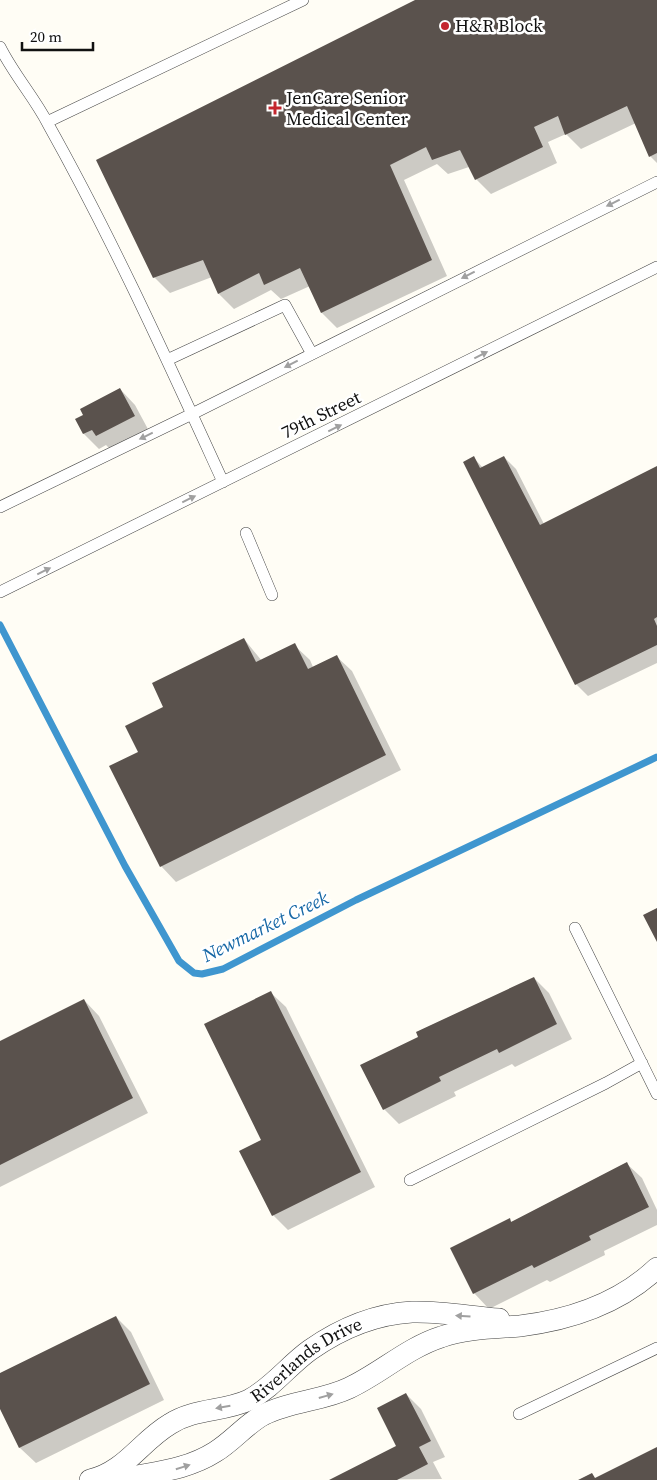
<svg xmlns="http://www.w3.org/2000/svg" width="657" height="1480" font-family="'Source Serif 4',serif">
	<rect width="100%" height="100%" fill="#fffdf5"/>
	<path fill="#0003" d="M 418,0 L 657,0 L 657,163 L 650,156 L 636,123 L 581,149 L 566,134 L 548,142 L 557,163 L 491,194 L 476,179 L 469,167 L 448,174 L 437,164 L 404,180 L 447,276 L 337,328 L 322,313 L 310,286 L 281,299 L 271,290 L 234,309 L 219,294 L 212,277 L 170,293 L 154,277 Z
		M 120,389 L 135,405 L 149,431 L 112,451 L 106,445 L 99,449 L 84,434 L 77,420 Z
		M 504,457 L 516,469 L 544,524 L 657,467 L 657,663 L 588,696 L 576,684 L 474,458 L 483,468 Z
		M 244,639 L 262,661 L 294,645 L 310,660 L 313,667 L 336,656 L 352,671 L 401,770 L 176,882 L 161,866 L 140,753 L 165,707 Z
		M 534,978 L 549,993 L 572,1039 L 515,1067 L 512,1064 L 454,1092 L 456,1096 L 399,1124 L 384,1109 L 420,1037 L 417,1032 Z
		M 270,992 L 286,1007 L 375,1187 L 288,1230 L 273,1215 L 263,1141 Z
		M 84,1000 L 99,1016 L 148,1113 L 0,1187 L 0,1042 Z
		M 626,1163 L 642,1178 L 657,1210 L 657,1225 L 604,1251 L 605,1255 L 550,1282 L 547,1280 L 489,1309 L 474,1293 L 509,1220 L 512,1222 Z
		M 116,1317 L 131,1332 L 164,1400 L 36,1463 L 20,1448 L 0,1406 L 0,1374 Z
		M 406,1394 L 421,1409 L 445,1457 L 433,1462 L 442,1479 L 332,1480 L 398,1446 Z"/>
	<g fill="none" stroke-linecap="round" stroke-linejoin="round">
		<path stroke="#3f96cf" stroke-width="7" d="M 0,625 L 125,866 L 179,961 L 194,973 L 202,974 L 223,969 L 356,900 L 657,757"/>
	</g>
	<path fill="#5a524d" d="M 415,0 L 657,0 L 657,153 L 649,157 L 627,106 L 565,135 L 558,116 L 534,127 L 543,147 L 475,180 L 460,150 L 432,160 L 426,147 L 390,165 L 432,260 L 321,313 L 300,268 L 264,285 L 259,273 L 218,294 L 203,260 L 153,278 L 96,160 Z
		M 120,388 L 135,416 L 96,436 L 92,430 L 83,434 L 75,419 L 83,415 L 80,409 Z
		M 474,456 L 480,468 L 504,456 L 540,525 L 657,466 L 657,617 L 654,619 L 657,626 L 657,645 L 575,685 L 463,462 Z
		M 244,638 L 256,662 L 295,643 L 308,669 L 337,655 L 386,755 L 160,867 L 109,766 L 138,752 L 125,726 L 163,707 L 152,683 Z
		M 657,908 L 657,942 L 643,915 Z
		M 534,977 L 557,1024 L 499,1053 L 497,1049 L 439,1077 L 441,1081 L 383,1110 L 360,1065 L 418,1037 L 416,1032 Z
		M 271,991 L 361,1172 L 272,1216 L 239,1151 L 261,1140 L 204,1024 Z
		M 84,999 L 133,1098 L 0,1165 L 0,1041 Z
		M 627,1162 L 649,1207 L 589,1236 L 591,1240 L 534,1268 L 532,1265 L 473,1294 L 450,1248 L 510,1218 L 511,1222 Z
		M 116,1316 L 150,1384 L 19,1448 L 0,1409 L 0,1373 Z
		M 406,1393 L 431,1441 L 419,1447 L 428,1464 L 397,1480 L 329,1480 L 396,1446 L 377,1408 Z
		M 657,1447 L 657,1480 L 578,1480 L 592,1473 L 595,1478 Z"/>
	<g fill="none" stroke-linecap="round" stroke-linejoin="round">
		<defs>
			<path id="lane" d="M 0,47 C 14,75 34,97 48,124 C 113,240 168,362 223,482
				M 47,122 L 303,0
				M 167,360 L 285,305 L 312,354
				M 0,507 L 192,414 L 657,182
				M 246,533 L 272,595
				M 0,592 L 657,267
				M 575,928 L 657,1094
				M 410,1180 L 606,1083 L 642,1063
				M 519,1414 L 657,1348"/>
			<g id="street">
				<path id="s1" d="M 90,1480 C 125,1472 141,1441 170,1424 C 195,1408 223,1412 249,1400 C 273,1387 289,1365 310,1350 C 340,1329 376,1314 412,1312 C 441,1311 471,1317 499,1319"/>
				<path d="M 118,1480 C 152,1472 185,1471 215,1452 C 233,1441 245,1425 263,1415 C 290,1401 322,1401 349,1388 C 381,1373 407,1348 441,1337 C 466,1328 495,1328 520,1326 C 569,1320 620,1303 657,1268"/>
			</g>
		</defs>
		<use href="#lane" stroke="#444" stroke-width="12"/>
		<use href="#street" stroke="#444" stroke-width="22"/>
		<use href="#lane" stroke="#fff" stroke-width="11"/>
		<use href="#street" stroke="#fff" stroke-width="21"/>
	</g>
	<defs><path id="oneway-solid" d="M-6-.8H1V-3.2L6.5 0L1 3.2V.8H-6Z" transform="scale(1.25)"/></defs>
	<g fill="#a0a0a0">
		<use href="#oneway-solid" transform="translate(613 203) rotate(154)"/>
		<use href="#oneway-solid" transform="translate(468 275) rotate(153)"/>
		<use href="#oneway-solid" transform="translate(481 355) rotate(-27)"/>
		<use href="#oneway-solid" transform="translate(291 364) rotate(153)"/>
		<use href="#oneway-solid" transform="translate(335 428) rotate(-26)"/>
		<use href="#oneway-solid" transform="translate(146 436) rotate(154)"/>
		<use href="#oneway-solid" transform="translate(189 499) rotate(-26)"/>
		<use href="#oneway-solid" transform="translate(44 571) rotate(-26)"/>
		<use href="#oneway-solid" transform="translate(463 1316) rotate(-176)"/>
		<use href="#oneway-solid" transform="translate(326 1396) rotate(-16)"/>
		<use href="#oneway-solid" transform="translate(223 1407) rotate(170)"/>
		<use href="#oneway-solid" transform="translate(183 1467) rotate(-17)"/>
	</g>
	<g fill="#c4262e" stroke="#fff" stroke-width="2">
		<circle cx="445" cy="26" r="5"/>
		<path d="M272.5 100.5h5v5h5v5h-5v5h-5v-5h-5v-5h5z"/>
	</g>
	<g text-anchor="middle" stroke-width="5" stroke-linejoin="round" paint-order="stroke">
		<g font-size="18" fill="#111" stroke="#fff" text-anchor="start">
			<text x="455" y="32">H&amp;R Block</text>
			<text x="286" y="104">JenCare Senior<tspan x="286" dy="21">Medical Center</tspan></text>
		</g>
		<g font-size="18" fill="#111" stroke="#fff">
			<text transform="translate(321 415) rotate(-26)" y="6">79th Street</text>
			<text dy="6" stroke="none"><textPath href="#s1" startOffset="252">Riverlands Drive</textPath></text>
		</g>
		<g font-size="19" font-style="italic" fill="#1768a6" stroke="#fff">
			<text transform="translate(265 926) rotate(-26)" y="7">Newmarket Creek</text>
		</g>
	</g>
	<path d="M22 42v8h71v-8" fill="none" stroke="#111111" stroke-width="2.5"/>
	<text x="30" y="42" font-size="15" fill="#111111" stroke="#ffffff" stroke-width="4" paint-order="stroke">20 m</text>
</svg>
